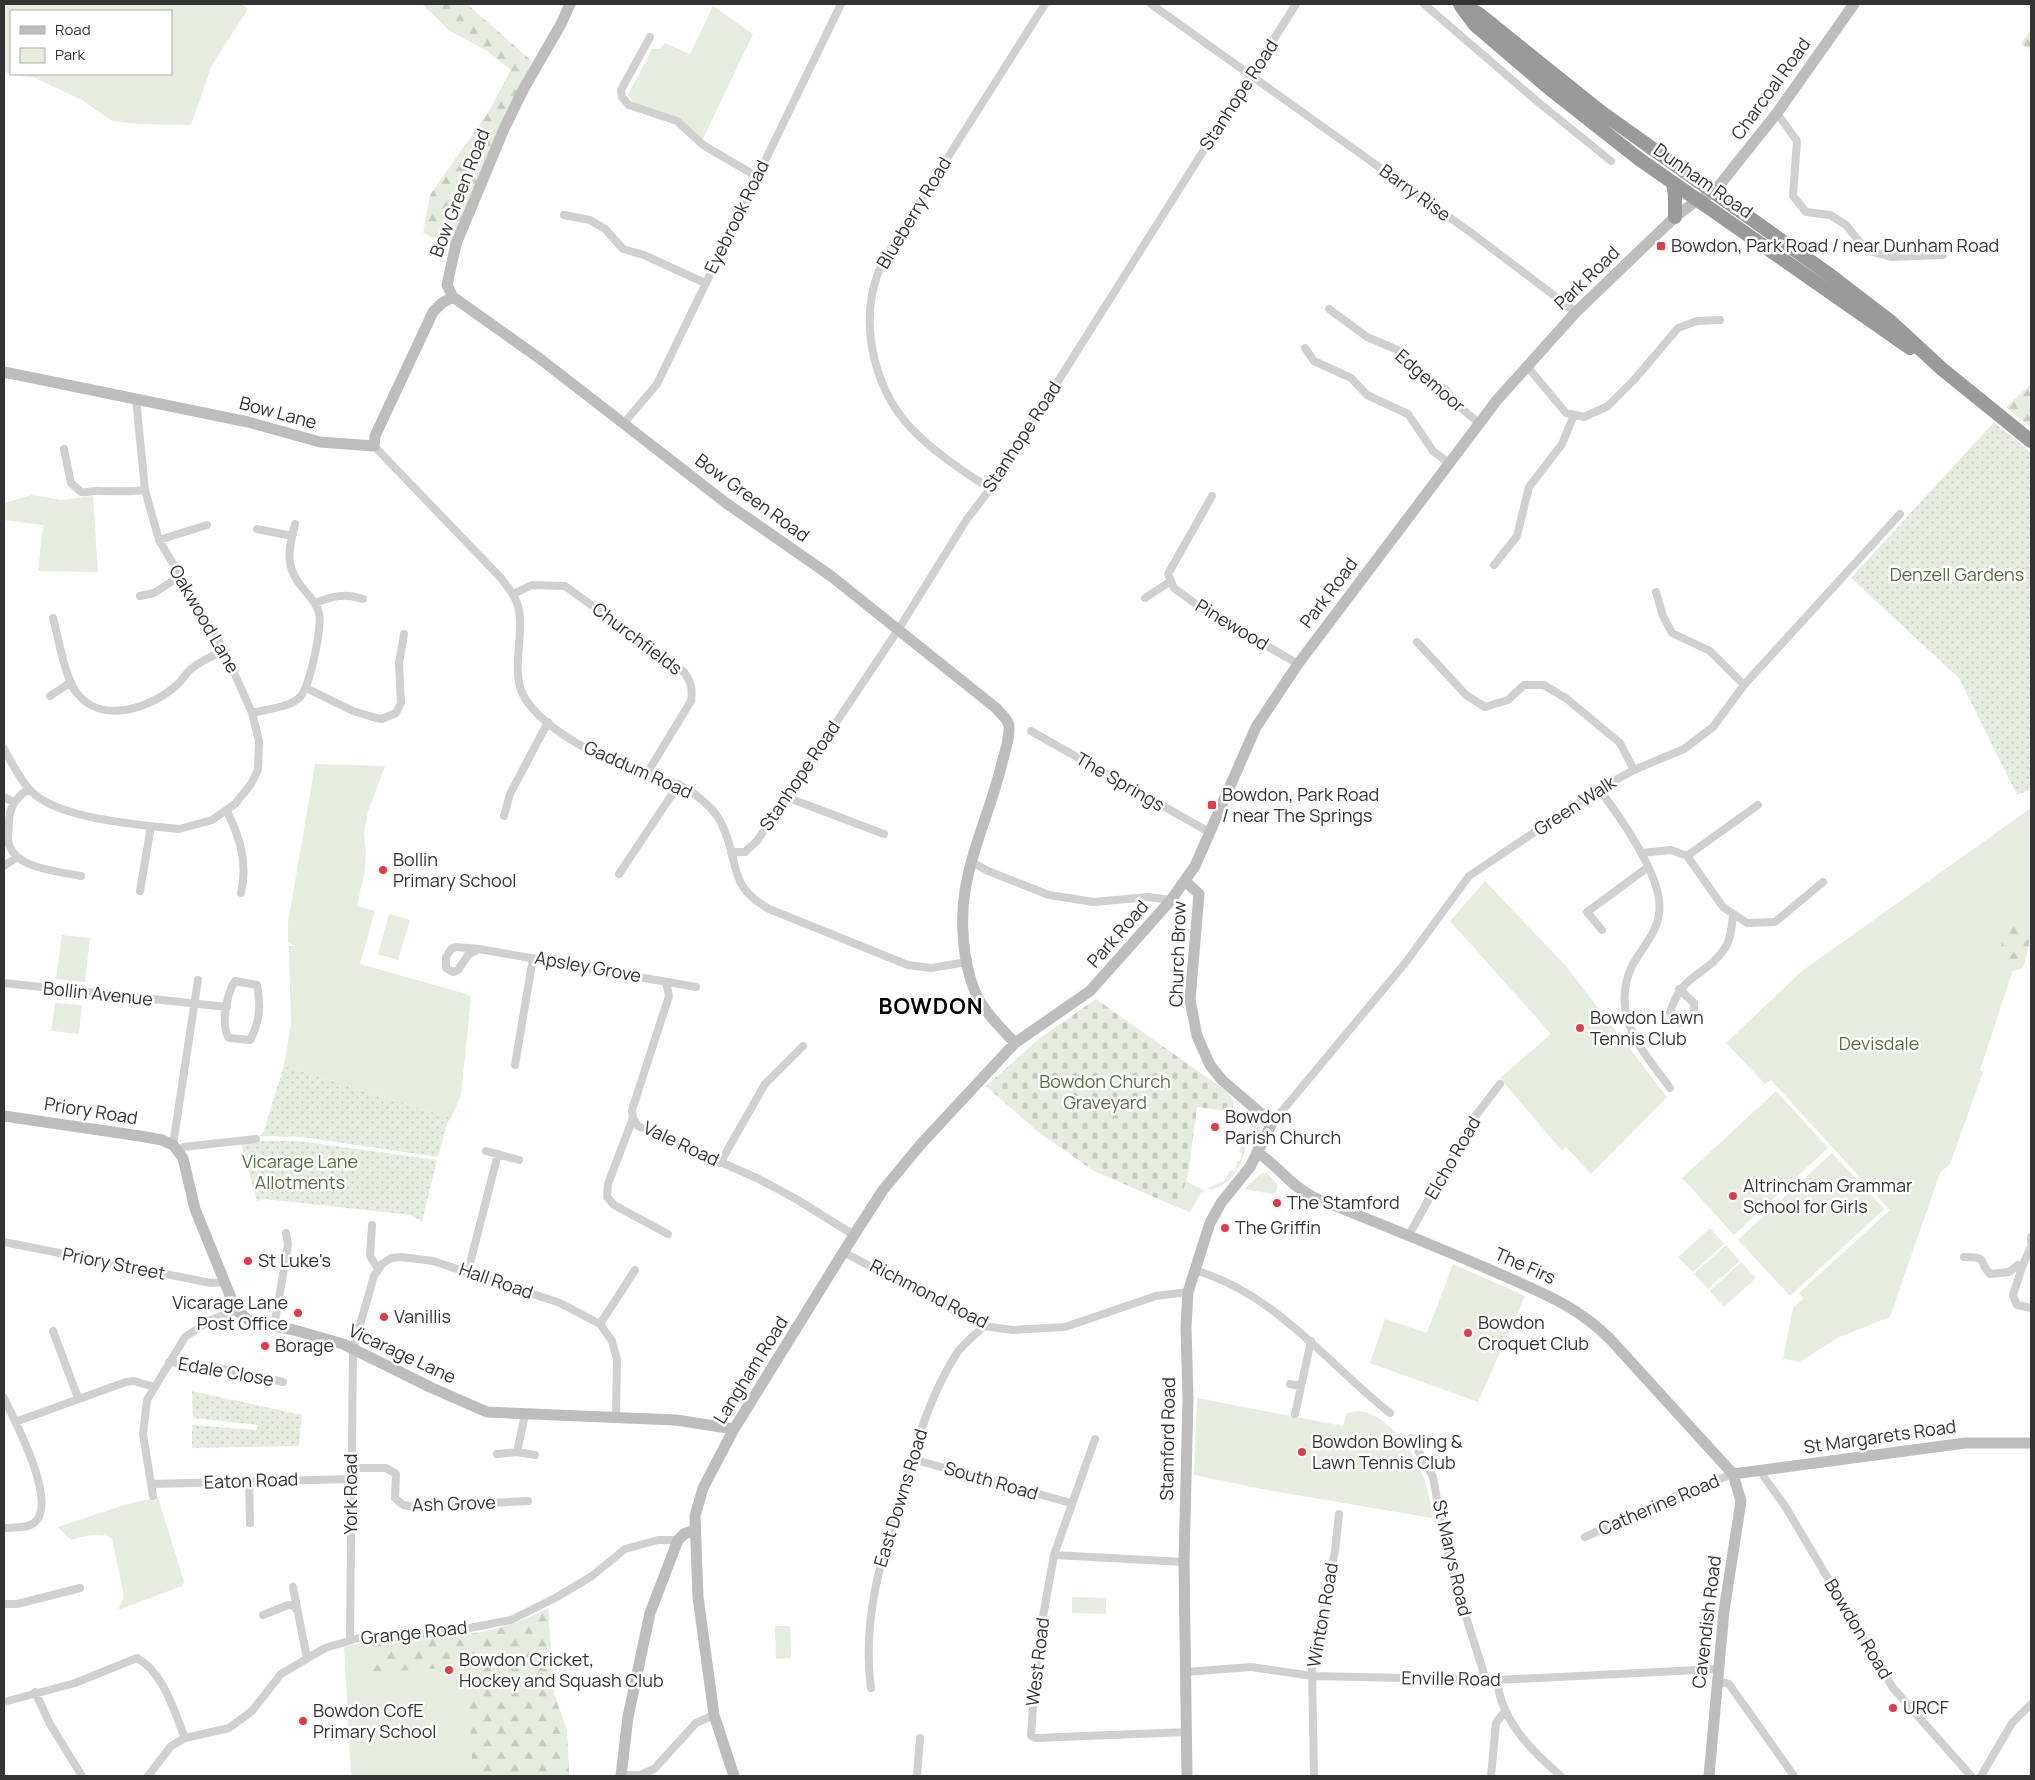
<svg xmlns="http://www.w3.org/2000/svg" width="2035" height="1780" font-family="Manrope,sans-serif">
	<defs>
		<pattern id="forest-firs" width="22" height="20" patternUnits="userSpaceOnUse" patternTransform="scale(1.25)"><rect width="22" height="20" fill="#e6ecdf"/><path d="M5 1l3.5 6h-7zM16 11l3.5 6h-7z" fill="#c6cbc0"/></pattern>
		<pattern id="cemetery-stones" width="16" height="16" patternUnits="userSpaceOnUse" patternTransform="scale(1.25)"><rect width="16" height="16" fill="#e6ecdf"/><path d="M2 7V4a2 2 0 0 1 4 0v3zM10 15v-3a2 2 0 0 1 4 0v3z" fill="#c6cbc0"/></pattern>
		<pattern id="garden-dots" width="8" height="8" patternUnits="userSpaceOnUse" patternTransform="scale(1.25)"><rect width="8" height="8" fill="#e6ecdf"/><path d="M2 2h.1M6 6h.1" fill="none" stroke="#c6cbc0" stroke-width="1.8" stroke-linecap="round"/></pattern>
	</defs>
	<rect width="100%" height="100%" fill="#fff"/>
	<path fill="#e6ecdf" d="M 4,4 L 241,4 L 248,9 L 212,65 L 191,125 L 140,124 L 112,121 L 82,100 L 35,78 L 13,74 L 171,74 L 171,11 L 11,11 L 11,73 L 4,72 Z
		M 713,6 L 753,34 L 702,141 L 682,121 L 634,103 L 628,95 L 652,49 L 660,49 L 665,43 L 690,54 Z
		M 32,495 L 61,500 L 93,496 L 98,572 L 38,571 L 43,525 L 4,520 L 4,503 Z
		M 315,764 L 385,766 L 368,812 L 364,833 L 366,853 L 365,870 L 357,906 L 375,911 L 360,964 L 466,994 L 471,997 L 461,1095 L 451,1118 L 284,1066 L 291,1023 L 289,946 L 296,946 L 288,943 L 288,923 Z
		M 2031,808 L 2031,935 L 2025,933 L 1980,1070 L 1983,1072 L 1950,1164 L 1940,1173 L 1890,1317 L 1837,1338 L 1800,1362 L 1783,1359 L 1793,1308 L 1804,1298 L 1799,1293 L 1890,1210 L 1771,1080 L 1765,1084 L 1726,1043 L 1802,971 Z
		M 1485,881 L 1565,965 L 1667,1097 L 1591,1174 L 1566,1147 L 1562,1151 L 1500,1078 L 1551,1034 L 1450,921 Z
		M 389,914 L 410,920 L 398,960 L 378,954 Z
		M 62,935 L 90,938 L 85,982 L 56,979 Z
		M 55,1003 L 82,1005 L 79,1034 L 51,1031 Z
		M 1776,1091 L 1828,1148 L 1734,1235 L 1682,1178 Z
		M 1252,1115 C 1267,1132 1260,1137 1251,1155 L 1254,1135 L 1250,1116 Z
		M 1244,1139 L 1247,1139 C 1245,1161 1233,1185 1210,1190 L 1208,1188 L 1224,1181 L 1230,1171 L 1235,1171 L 1237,1161 L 1240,1161 L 1242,1153 L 1239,1152 Z
		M 1832,1153 L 1884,1209 L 1790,1296 L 1738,1240 Z
		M 1262,1173 L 1267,1173 L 1278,1185 L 1275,1193 L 1272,1194 L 1244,1189 Z
		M 1186,1181 L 1205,1191 L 1201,1193 L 1190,1212 L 1177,1207 Z
		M 1710,1228 L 1724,1244 L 1693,1272 L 1678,1257 Z
		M 1726,1245 L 1740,1261 L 1708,1289 L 1694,1274 Z
		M 1741,1262 L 1756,1278 L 1724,1307 L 1710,1291 Z
		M 1453,1264 L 1525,1296 L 1478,1402 L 1370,1363 L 1385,1319 L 1427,1333 Z
		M 1197,1398 L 1343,1426 L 1346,1414 C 1378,1399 1413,1451 1423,1476 C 1428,1489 1431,1504 1432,1518 L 1267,1490 L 1194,1475 Z
		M 158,1497 L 184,1582 L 182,1586 L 118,1610 L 123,1599 L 123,1591 L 112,1539 C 101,1530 83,1537 71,1540 L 58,1527 L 124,1505 Z
		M 1072,1597 L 1106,1598 L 1106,1614 L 1072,1613 Z
		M 548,1608 L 554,1694 L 567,1731 L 569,1776 L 351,1776 L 344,1647 C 377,1638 412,1640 446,1638 C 483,1635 516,1626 548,1608 Z
		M 775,1626 L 790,1626 L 791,1658 L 776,1659 Z"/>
	<path fill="url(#forest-firs)" d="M 422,4 L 467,4 L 532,61 L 451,246 L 423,233 L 430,195 L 489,111 L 511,70 L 487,51 L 450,31 Z
		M 2031,29 L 2031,50 L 2021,44 Z
		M 2031,384 L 2031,428 L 2006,407 Z
		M 2028,922 L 2031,922 C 2031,939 2028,952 2023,968 L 2010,972 C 1996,960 2000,939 2010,925 Z
		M 548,1608 L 554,1694 L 567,1731 L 569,1776 L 473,1776 L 467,1667 L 372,1672 L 371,1642 C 434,1637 490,1640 548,1608 Z"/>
	<path fill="url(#cemetery-stones)" d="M 1096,999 L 1226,1091 L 1234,1102 L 1232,1112 L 1197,1107 L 1188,1176 L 1177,1207 L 1094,1171 L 1037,1131 L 986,1086 L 1040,1038 Z"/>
	<path fill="url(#garden-dots)" d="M 1994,422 L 2031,453 L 2031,789 L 2017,795 L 1959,678 L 1851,578 Z
		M 284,1066 L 451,1118 L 447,1123 L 438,1157 L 302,1137 L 259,1136 L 263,1133 Z
		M 262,1141 L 299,1141 L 437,1160 L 422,1222 L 411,1215 L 265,1199 L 257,1201 L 241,1144 Z
		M 192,1391 L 302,1415 L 299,1446 L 192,1448 L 192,1425 L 257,1430 L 258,1425 L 193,1418 Z"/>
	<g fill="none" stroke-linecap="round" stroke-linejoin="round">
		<path stroke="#d0d0d0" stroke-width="8" d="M 1151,4 L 1470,232 L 1576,312
			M 1424,4 L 1538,102 L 1611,161
			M 650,37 L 621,90 L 622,97 L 629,105 L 677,121 L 703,145 L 756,176
			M 1777,113 L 1797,141 L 1793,196 L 1806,212 L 1830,215 L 1846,225 L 1866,250 L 1891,257 L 1943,255
			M 564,215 L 590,220 L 605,229 L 623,249 L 644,255 L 705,283
			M 1329,309 L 1367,337 L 1398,350 L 1404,362 L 1446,390 L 1456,404 L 1479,423
			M 1305,348 L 1314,361 L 1351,378 L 1367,395 L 1408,414 L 1433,451 L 1449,463
			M 1526,365 L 1566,413 L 1584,417 L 1608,406 L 1634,380 L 1678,328 L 1697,321 L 1720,320
			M 624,423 L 657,384 L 841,4
			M 374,446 L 500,577 C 507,586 515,595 518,606 C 526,636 508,673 526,700 C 548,733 608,762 644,774 C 660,780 679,782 693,793 C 704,801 718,814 723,827 C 740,864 727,885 769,909 L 908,965 L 931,968 L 967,962
			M 64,449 L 71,483 L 81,492 C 88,493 94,490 100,491 C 116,491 129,492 145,490
			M 990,489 C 965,472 938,455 917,434 C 876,396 859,329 877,276 C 882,262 890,249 898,236 L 1045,4
			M 1212,496 L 1168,574 L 1174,588 L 1197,605 L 1298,664
			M 257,529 L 292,536
			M 159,540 L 207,525
			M 1494,565 L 1517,536 L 1529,487 L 1562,444 L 1574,415
			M 1656,592 L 1663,616 L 1672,633 L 1710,651 L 1744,685
			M 513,594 L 532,585 L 565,586 L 684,672 C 691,682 693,689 691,701 L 646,775
			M 140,596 L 154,593 L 179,577
			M 1145,598 L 1171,581
			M 315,603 C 333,596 344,593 363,599
			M 53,618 C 58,636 65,678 76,692 C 101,726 152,708 178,684 C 183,679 186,673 191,669 C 200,661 214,656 224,650
			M 1417,642 L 1466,695 L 1485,707 L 1508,700 L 1524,685 L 1544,685 L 1567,699 L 1620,743 L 1634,770
			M 306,688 L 353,711 L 376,718 L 382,719 L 396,713 L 401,703 L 399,663 L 404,634
			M 50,696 L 71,682
			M 252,713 C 266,709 288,708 299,698 C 310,688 322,628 319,613 C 317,604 311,598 305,591 C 284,567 288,553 295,524
			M 1031,731 L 1209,832
			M 4,749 C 11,762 19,777 28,788 C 53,819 140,825 179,829 L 212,820 L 235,804 L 251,784 L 258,770 L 259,741 L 252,713 L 224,650 L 159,540 L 145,490 L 136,399
			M 28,789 C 15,799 9,807 9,824 C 9,829 8,835 8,840 C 12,869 58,871 81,876
			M 1599,789 C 1620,817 1665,879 1659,914 C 1656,935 1640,950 1631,968 C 1610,1017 1643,1051 1670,1088
			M 4,797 L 13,802
			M 786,797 L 884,834
			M 227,811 C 240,838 248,863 241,893
			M 504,816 L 510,794 L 548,722
			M 731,852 L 745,852 L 757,841 L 898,630 L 967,519 L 990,489 L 1296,4
			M 1641,853 L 1671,850 L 1687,856 L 1723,907 L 1747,923 L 1775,922 L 1823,882
			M 1687,856 L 1758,805
			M 972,862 L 988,871 L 1049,895 L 1094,902 L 1148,897 L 1171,900
			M 4,866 L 17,857
			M 619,874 L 679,784
			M 140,891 L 151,826
			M 1602,930 L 1587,912 L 1648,867
			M 479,949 L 468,955 L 458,970 L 453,972 L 446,968 L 446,957 L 451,949 L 456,947 L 479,949 L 696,987
			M 235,981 L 257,985 C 261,1005 260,1022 250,1040 L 229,1038 C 220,1026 227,993 235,981 Z
			M 666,982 L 669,996 L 632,1110 L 633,1118 L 638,1126 L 759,1179 L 796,1199 L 854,1235
			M 4,983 L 227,1007
			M 1679,989 L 1694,1003 L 1694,1018 L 1679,1023 L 1670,1013 C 1681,973 1706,977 1725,948 C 1731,939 1732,925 1733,914
			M 515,1065 L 533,958
			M 633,1118 L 608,1184 L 607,1197 L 614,1205 L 668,1234
			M 1272,1123 L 1406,962 L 1469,876 L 1599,789 L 1634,770 L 1684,749 L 1713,727 L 1744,685 L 1900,514
			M 173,1145 L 198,980
			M 178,1151 L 183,1147 L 256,1139
			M 486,1151 L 519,1160
			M 720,1163 L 765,1084 L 803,1046
			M 372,1225 L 370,1256 L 378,1269
			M 1409,1235 L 1473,1119 L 1500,1084
			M 2031,1237 L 2031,1242
			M 4,1242 L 211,1283 L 224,1282
			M 845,1253 L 984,1326 L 1012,1330 L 1065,1327 L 1156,1296 L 1188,1292
			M 1964,1257 C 1990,1257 1977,1261 1990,1274 L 2009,1272 L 2018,1265 L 2022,1267 L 2013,1295 L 2017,1305 L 2031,1308
			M 2022,1267 L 2031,1247
			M 1194,1270 C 1275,1293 1327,1363 1390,1413
			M 468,1271 L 498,1154
			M 600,1324 L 635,1270
			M 274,1327 L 288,1245 L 286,1233
			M 53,1331 L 78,1398
			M 169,1362 L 210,1366 L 283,1382
			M 1290,1384 L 1301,1386
			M 4,1398 C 15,1422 59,1503 34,1523 C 26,1529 13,1527 4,1528
			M 1295,1414 L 1311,1341
			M 525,1415 L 517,1452 L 535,1455
			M 15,1422 L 126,1382 L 134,1381 L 154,1387
			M 1411,1438 L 1433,1477 L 1443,1532 L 1453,1576 L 1486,1680
			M 1095,1439 L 1054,1555 L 1041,1628 L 1034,1690 L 1031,1736 L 1036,1738 L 1187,1732
			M 497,1454 L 517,1452
			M 912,1459 L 1071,1503
			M 351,1468 L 386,1468 L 396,1474 L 395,1498 L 403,1505 L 415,1507 L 528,1501
			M 1762,1470 L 1764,1477 L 1785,1506 L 1893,1688 L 1971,1776
			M 249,1481 L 250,1523
			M 151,1484 L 351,1479
			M 153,1496 L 143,1434 L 147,1400 L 185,1337 L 211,1320 L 236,1310
			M 1585,1537 L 1685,1492 L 1733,1474
			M 1054,1555 L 1184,1562
			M 293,1587 L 307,1658
			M 4,1604 L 17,1604 L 80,1588
			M 263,1615 L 288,1605 L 292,1605 L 297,1610
			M 350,1640 L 353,1349 L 374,1276 L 382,1264 L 391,1258 L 401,1257 L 433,1261 L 560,1303 L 600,1324 L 612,1341 L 617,1359 L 616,1416
			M 1186,1672 L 1251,1667 L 1312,1676 L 1497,1680 L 1718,1669
			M 1497,1680 C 1501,1720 1531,1751 1561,1776
			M 1717,1681 L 1729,1684 L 1794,1776
			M 871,1688 C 861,1618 884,1550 904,1483 C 918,1439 931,1393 957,1353 C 964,1343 975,1335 984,1326
			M 35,1692 L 50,1724 L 82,1776
			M 4,1702 L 75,1683 L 137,1658 C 164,1673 174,1711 185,1738
			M 621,1775 L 640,1775 L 654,1769 L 696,1723 L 714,1715
			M 148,1776 L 171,1746 L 185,1738 L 229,1728 L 252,1711 L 281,1674 L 325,1648 L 362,1637 L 444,1633 L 511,1620 L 557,1597 L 592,1576 L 625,1549 L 658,1540 L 678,1540
			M 917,1776 L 920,1738
			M 1314,1776 L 1312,1669 L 1335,1551 L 1339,1514
			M 1491,1776 L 1496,1723 L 1505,1711
			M 1981,1776 L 2012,1723 L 2031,1704"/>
		<path stroke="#bdbdbd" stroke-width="11" d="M 570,4 L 561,24 L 523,90 L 504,129 L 456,244 L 447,285 L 453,297 L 539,358 L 726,503 L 831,576 L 996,708 C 1000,713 1008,719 1009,726 C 1010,738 1005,751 1002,763 C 992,806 972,847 965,891 C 960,921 963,961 974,989 C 982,1010 1000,1027 1015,1043
			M 4,372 L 248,422 L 320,442 L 374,446 L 375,436 L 433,312 L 442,303 L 453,297
			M 1185,881 L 1199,894 L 1190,1000 L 1197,1036 L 1210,1065 L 1222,1080 L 1272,1123 L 1250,1167 L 1221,1203 L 1210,1223 L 1188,1292 L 1186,1327 L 1188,1398 L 1184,1562 L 1187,1776
			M 4,1116 L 140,1136 L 162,1140 L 173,1145 L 183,1158 L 195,1209 L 236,1310 L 250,1321 L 294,1330 L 343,1344 L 432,1388 L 487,1412 L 676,1420 L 734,1429
			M 1258,1153 C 1278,1166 1291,1186 1313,1197 C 1373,1221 1433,1245 1493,1271 C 1537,1291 1575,1304 1610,1339 L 1733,1474 L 1741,1501 L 1724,1611 L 1709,1776
			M 1733,1474 L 1965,1443 L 2031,1443
			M 621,1776 L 628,1717 L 650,1613 L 678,1540 L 684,1534 L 695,1530
			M 734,1776 L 714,1715 L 698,1597 L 695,1516 L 703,1488 L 734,1429 L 854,1235 L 883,1190 L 921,1144 L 1015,1043 L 1090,991 L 1171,900 L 1195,866 L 1256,727 L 1298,664 L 1497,400 L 1576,312 L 1675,217 L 1696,201 L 1714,192 L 1777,113 L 1854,4"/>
		<path stroke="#9a9a9a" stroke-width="14" d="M 1460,4 L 1479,14 L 1601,112 L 1830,275 L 1890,321 L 1942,369 L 2031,441
			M 1461,6 L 1475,25 L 1550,89 L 1639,159 L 1910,348
			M 1673,183 L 1675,196 L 1675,217"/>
	</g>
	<g fill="#e63946" stroke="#fff" stroke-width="2">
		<rect x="1656" y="241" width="10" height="10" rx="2.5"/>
		<rect x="1207" y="800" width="10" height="10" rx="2.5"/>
		<circle cx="383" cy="870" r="5"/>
		<circle cx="1580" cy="1028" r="5"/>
		<circle cx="1215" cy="1127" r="5"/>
		<circle cx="1733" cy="1196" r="5"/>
		<circle cx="1277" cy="1203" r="5"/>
		<circle cx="1225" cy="1228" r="5"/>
		<circle cx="248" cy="1261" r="5"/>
		<circle cx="298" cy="1313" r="5"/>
		<circle cx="384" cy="1317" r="5"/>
		<circle cx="1468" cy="1333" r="5"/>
		<circle cx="265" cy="1346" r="5"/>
		<circle cx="1302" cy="1452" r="5"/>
		<circle cx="449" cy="1670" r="5"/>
		<circle cx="1893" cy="1708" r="5"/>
		<circle cx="303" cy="1721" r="5"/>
	</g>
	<g text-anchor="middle" stroke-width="5" stroke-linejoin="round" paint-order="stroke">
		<g font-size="18" fill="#333" stroke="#fff">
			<text transform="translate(1771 89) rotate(-54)" y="6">Charcoal Road</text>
			<text transform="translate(1239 95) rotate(-57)" y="6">Stanhope Road</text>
			<text transform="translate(1703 181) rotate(35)" y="6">Dunham Road</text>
			<text transform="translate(460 193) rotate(-69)" y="6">Bow Green Road</text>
			<text transform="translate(1415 193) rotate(36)" y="6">Barry Rise</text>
			<text transform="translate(914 213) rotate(-59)" y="6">Blueberry Road</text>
			<text transform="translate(737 217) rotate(-64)" y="6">Eyebrook Road</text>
			<text transform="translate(1587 278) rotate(-44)" y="6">Park Road</text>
			<text transform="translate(1430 381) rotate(41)" y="6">Edgemoor</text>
			<text transform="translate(278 413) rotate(15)" y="6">Bow Lane</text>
			<text transform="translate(1022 437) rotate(-57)" y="6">Stanhope Road</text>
			<text transform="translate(752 498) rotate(36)" y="6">Bow Green Road</text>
			<text transform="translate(1329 593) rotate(-53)" y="6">Park Road</text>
			<text transform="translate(204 619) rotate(60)" y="6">Oakwood Lane</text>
			<text transform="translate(1232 625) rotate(31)" y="6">Pinewood</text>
			<text transform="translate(637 639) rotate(37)" y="6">Churchfields</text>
			<text transform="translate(638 770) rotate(24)" y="6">Gaddum Road</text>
			<text transform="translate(800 776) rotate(-56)" y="6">Stanhope Road</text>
			<text transform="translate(1120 782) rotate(30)" y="6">The Springs</text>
			<text transform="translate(1575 806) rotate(-33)" y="6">Green Walk</text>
			<text transform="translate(1118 934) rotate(-49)" y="6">Park Road</text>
			<text transform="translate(1178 954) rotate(-88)" y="6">Church Brow</text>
			<text transform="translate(588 967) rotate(10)" y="6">Apsley Grove</text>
			<text transform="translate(98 994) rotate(6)" y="6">Bollin Avenue</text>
			<text transform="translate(91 1111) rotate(9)" y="6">Priory Road</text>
			<text transform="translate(681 1144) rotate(25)" y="6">Vale Road</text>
			<text transform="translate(1453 1158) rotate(-60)" y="6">Elcho Road</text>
			<text transform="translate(114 1264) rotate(11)" y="6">Priory Street</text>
			<text transform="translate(1525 1266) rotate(24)" y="6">The Firs</text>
			<text transform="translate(496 1281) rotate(19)" y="6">Hall Road</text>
			<text transform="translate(929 1294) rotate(27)" y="6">Richmond Road</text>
			<text transform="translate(402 1354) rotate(25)" y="6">Vicarage Lane</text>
			<text transform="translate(751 1370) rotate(-58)" y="6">Langham Road</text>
			<text transform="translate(226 1372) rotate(10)" y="6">Edale Close</text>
			<text transform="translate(1880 1437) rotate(-8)" y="6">St Margarets Road</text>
			<text transform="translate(1168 1439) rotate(-89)" y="6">Stamford Road</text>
			<text transform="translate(251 1481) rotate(-2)" y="6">Eaton Road</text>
			<text transform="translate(991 1481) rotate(16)" y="6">South Road</text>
			<text transform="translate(351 1494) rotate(-90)" y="6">York Road</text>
			<text transform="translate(901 1498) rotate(-73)" y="6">East Downs Road</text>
			<text transform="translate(454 1504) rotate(-2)" y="6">Ash Grove</text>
			<text transform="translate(1659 1505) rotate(-23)" y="6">Catherine Road</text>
			<text transform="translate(1452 1558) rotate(77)" y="6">St Marys Road</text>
			<text transform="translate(1323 1615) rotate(-80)" y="6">Winton Road</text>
			<text transform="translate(1707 1622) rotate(-83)" y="6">Cavendish Road</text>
			<text transform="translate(1858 1629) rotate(59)" y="6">Bowdon Road</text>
			<text transform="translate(414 1633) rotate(-6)" y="6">Grange Road</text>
			<text transform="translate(1038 1662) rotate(-83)" y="6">West Road</text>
			<text transform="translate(1451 1679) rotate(1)" y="6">Enville Road</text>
		</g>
		<g font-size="18" fill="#333" stroke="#fff" text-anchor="start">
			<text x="1671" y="252">Bowdon, Park Road / near Dunham Road</text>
			<text x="1222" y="801">Bowdon, Park Road<tspan x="1222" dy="21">/ near The Springs</tspan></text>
			<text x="393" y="866">Bollin<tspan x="393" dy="21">Primary School</tspan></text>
			<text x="1590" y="1024">Bowdon Lawn<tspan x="1590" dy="21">Tennis Club</tspan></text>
			<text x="1225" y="1123">Bowdon<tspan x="1225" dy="21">Parish Church</tspan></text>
			<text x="1743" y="1192">Altrincham Grammar<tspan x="1743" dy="21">School for Girls</tspan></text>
			<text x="1287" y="1209">The Stamford</text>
			<text x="1235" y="1234">The Griffin</text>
			<text x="258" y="1267">St Luke's</text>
			<text x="288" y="1309" text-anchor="end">Vicarage Lane<tspan x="288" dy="21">Post Office</tspan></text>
			<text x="394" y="1323">Vanillis</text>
			<text x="1478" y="1329">Bowdon<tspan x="1478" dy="21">Croquet Club</tspan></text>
			<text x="275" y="1352">Borage</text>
			<text x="1312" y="1448">Bowdon Bowling &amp;<tspan x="1312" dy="21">Lawn Tennis Club</tspan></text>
			<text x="459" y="1666">Bowdon Cricket,<tspan x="459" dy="21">Hockey and Squash Club</tspan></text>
			<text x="1903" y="1714">URCF</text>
			<text x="313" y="1717">Bowdon CofE<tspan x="313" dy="21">Primary School</tspan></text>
		</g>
		<g font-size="18" fill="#56703f" stroke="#fff">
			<text x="1957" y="581">Denzell Gardens</text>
			<text x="1879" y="1050">Devisdale</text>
			<text x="1105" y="1088">Bowdon Church<tspan x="1105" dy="21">Graveyard</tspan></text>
			<text x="300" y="1168">Vicarage Lane<tspan x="300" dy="21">Allotments</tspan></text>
		</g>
		<g font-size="22" font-weight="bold" letter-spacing="1" fill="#000" stroke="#fff">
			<text x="931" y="1014">BOWDON</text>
		</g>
	</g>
	<rect width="2035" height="1780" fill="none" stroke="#333333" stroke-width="10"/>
	<rect x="10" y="10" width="162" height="65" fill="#ffffff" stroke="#adadad"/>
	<rect x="20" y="26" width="25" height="8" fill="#bdbdbd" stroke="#adadad"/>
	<text x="55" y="35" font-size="15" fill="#333333">Road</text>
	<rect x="20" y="48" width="25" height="15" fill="#e6ecdf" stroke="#adadad"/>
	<text x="55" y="60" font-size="15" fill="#333333">Park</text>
</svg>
